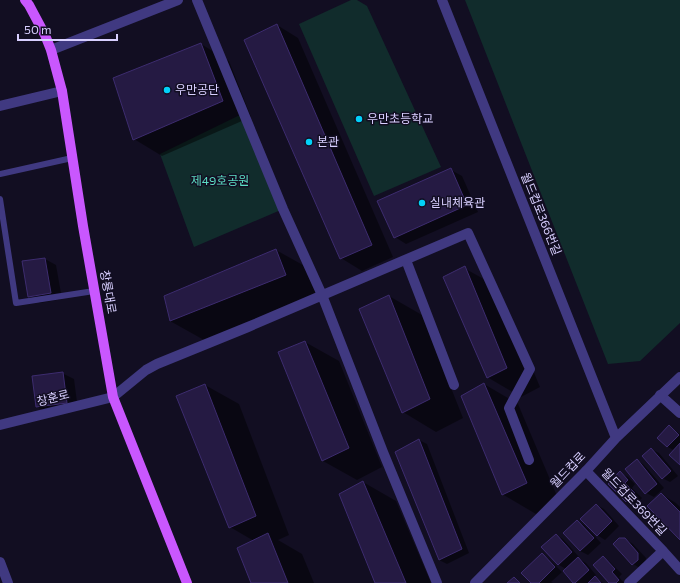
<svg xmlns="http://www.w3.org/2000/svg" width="680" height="583" font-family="Commissioner,'Noto Sans KR',sans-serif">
	<rect width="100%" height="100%" fill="#120e22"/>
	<path fill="#112c2c" d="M 351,0 L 357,0 L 367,6 L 441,167 L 374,196 L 299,24 Z
		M 465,0 L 680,0 L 680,323 L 640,361 L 608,364 Z
		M 244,113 L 283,209 L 194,247 L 160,154 Z"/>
	<path fill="#0007" d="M 277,25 L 298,38 L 393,257 L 362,271 L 341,258 Z
		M 201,44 L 229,61 L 251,117 L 162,156 L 134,139 Z
		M 451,170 L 462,176 L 478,212 L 406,244 L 395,237 Z
		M 276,250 L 310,269 L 319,295 L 204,340 L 170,321 L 165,296 Z
		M 45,259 L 56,265 L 62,299 L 40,303 L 29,297 Z
		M 464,268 L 498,287 L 540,387 L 521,397 L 487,377 Z
		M 389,296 L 422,315 L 463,418 L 436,432 L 403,412 Z
		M 305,342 L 339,361 L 382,467 L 357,480 L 323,461 L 279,352 Z
		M 62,373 L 74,379 L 78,410 L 49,413 L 37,407 Z
		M 484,384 L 518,404 L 560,503 L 536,514 L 502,494 Z
		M 205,385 L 239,404 L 289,535 L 278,540 L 302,554 L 314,583 L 252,583 L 254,541 L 230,527 Z
		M 669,427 L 680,434 L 680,463 L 675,451 L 668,447 L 659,438 Z
		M 419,440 L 427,444 L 469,553 L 447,564 L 439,560 Z
		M 651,449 L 659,453 L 678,476 L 670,482 L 662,478 Z
		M 637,460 L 644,465 L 664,488 L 654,497 L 646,493 Z
		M 620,473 L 628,477 L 635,484 L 632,488 L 642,498 L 634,506 L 626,501 Z
		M 363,482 L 396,501 L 431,583 L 376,583 Z
		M 661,494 L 676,503 L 680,507 L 680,539 Z
		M 596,505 L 604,509 L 619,526 L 605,540 L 597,535 Z
		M 577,521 L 584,525 L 601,543 L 588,555 L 580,551 Z
		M 556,535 L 563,539 L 579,557 L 578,558 L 586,563 L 596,575 L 594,577 L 603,583 L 574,583 L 566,569 L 559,565 L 543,547 Z
		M 625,539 L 633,544 L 646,558 L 645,564 L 640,568 L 633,564 Z
		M 542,554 L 549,559 L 562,572 L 551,582 L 553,583 L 532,583 Z
		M 603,557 L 610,562 L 622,574 L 619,577 L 624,583 L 610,583 Z"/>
	<path fill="#251a43" stroke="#3d2c6f" d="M 277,24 L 372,245 L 340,259 L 244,40 Z
		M 201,43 L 223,101 L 133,140 L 113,78 Z
		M 451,168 L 467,205 L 394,238 L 377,201 Z
		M 276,249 L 286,275 L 170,321 L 164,296 Z
		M 45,258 L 51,293 L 28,297 L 22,261 Z
		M 465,266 L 507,368 L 487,378 L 443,277 Z
		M 389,295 L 430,399 L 402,413 L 359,309 Z
		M 305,341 L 349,448 L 322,461 L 278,352 Z
		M 63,372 L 67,403 L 36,407 L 32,376 Z
		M 484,383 L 527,483 L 502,495 L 461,396 Z
		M 205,384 L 256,516 L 229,528 L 176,396 Z
		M 669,425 L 679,435 L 667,447 L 657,438 Z
		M 419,439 L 462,549 L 439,560 L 395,452 Z
		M 680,443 L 680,465 L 669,455 Z
		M 651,448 L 671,471 L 662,479 L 642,456 Z
		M 637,459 L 657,484 L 645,494 L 625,469 Z
		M 620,471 L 628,480 L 625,483 L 635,493 L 626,502 L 608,484 Z
		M 363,481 L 406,583 L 375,583 L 339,494 Z
		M 661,493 L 680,512 L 680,540 L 647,506 Z
		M 596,504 L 612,521 L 597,536 L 580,519 Z
		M 577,520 L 594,538 L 580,551 L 563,533 Z
		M 268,533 L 288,583 L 251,583 L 237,548 Z
		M 556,534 L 572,552 L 558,565 L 541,547 Z
		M 619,538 L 625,538 L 638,553 L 638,560 L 632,565 L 613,544 Z
		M 542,553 L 555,567 L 539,583 L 531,583 L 521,573 Z
		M 603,556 L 615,569 L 612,572 L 619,580 L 616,583 L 609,583 L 593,565 Z
		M 578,557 L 589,570 L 575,583 L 573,583 L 563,571 Z
		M 595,576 L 601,583 L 588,583 Z
		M 514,577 L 520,583 L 507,583 Z"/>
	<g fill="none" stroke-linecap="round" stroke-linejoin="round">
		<path stroke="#403981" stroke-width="6" d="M 0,174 L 72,158
			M 0,199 L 16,303 L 94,291"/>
		<path stroke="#403981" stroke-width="10" d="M 197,0 L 283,209 L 322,295 L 383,452 L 437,583
			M 0,106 L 62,91
			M 406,260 L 454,385
			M 660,395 L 680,413
			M 0,425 L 113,397 L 146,370 L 157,364 L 248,327 L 468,233 L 530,369 L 509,408 L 529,460
			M 586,471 L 663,551 L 680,570
			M 0,562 L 8,583
			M 629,583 L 663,551"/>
		<path stroke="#403981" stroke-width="10" d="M 442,0 L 616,438
			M 51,50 L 178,0
			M 475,583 L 586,471 L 616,438 L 680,377"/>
		<path stroke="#c957fe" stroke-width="10" d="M 25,0 L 29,5 L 45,35 L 51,50 L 62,91 L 83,226 L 113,397 L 187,583"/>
	</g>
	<g fill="#02d1f8" stroke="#120e22" stroke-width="1.5">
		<circle cx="167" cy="90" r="4"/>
		<circle cx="359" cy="119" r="4"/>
		<circle cx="309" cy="142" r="4"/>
		<circle cx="422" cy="203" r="4"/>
	</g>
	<g text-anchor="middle" stroke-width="3" stroke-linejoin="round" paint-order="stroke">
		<g font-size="12" fill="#d8cfff" stroke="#120e22" text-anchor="start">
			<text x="175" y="94">우만공단</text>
			<text x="367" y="123">우만초등학교</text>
			<text x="317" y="146">본관</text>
			<text x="430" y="207">실내체육관</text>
		</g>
		<g font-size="12" fill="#5cdec5" stroke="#120e22">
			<text x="220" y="185">제49호공원</text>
		</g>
		<g font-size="12" fill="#d8cfff" stroke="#120e22">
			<text transform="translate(541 214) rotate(68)" y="4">월드컵로366번길</text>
			<text transform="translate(108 292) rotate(80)" y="4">창룡대로</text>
			<text transform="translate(53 398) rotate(-14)" y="4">창훈로</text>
			<text transform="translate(568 470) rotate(-46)" y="4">월드컵로</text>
			<text transform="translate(634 502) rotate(46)" y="4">월드컵로369번길</text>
		</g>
	</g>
	<path d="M18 34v6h99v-6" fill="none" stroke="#d8cfff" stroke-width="2"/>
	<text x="24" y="34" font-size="12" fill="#d8cfff" stroke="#120e22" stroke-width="3" paint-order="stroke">50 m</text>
</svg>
